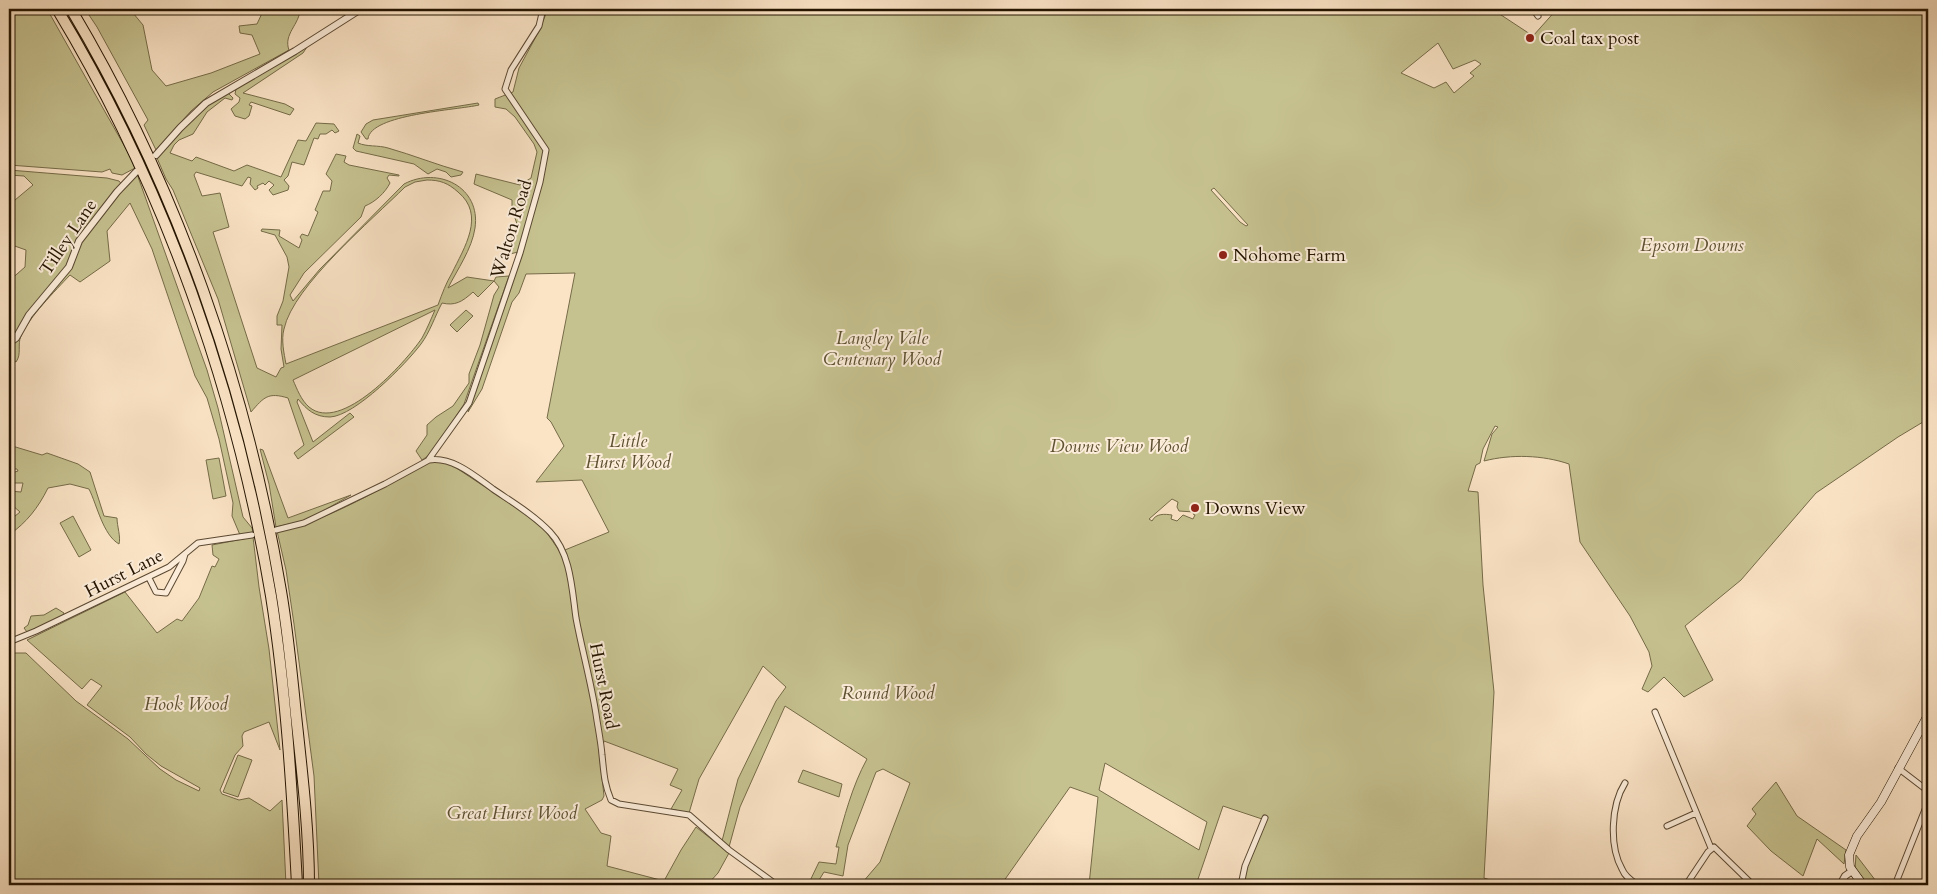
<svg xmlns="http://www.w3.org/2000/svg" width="1937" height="894" font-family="Cardo,serif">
	<rect width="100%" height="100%" fill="#fbe4c6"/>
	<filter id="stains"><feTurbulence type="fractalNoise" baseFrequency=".004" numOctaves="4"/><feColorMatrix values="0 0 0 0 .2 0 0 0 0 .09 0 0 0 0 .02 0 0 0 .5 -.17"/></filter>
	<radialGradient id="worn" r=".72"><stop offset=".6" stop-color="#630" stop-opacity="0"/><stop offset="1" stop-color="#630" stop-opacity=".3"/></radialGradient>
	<path fill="#c6c290" stroke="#756b48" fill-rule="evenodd" d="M 9,9 L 47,9 L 130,156 L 135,168 L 122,175 L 112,173 L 110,169 L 102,172 L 9,165 Z
		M 85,9 L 124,9 L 133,13 L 143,25 L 152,70 L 166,86 L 211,73 L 260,54 L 252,35 L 240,33 L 239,26 L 257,24 L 264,9 L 300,9 C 300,24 283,34 289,50 L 213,92 L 191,111 L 156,150 L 144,125 L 148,120 L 97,27 Z
		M 548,9 L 1247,9 L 1273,14 L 1273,9 L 1492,9 L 1533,36 L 1557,9 L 1928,9 L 1928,419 L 1898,437 L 1816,493 L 1741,580 L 1685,626 L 1713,680 L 1684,697 L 1664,677 L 1648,692 L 1642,689 L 1652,666 L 1649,652 L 1630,616 L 1580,542 L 1569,464 C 1543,455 1511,454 1484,461 L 1492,434 L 1498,427 L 1495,426 L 1483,449 L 1480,463 L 1476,465 L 1468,491 L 1478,492 L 1483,585 L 1494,692 L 1484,878 L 1507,885 L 1244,885 L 1245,866 L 1262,819 L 1223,806 L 1196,885 L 1089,885 L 1098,797 L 1070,787 L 1001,885 L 870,885 L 862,883 L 880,862 L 910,783 L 883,769 L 876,772 L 848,845 L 843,876 L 824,872 L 816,885 L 808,885 L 819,862 L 836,864 L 839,847 L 836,847 C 844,818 852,786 867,759 L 785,706 L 740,807 L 729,847 L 722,841 L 738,779 L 776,701 L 786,687 L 763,666 L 699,779 L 689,813 L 671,809 L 682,790 L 670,785 L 678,769 L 604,741 L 600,759 L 604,796 L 602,800 L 585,809 L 601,833 L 611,836 L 607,866 L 664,881 L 681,850 L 696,827 L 729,853 L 718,873 L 707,885 L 319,885 L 314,776 L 294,624 L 286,570 L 277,531 C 332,520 382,487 432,461 L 443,461 L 455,467 L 524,513 L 545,530 L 560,552 L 609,532 L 582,480 L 536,482 L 564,446 L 551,422 L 547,418 L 575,273 L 526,274 L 519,293 L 512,302 L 482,389 L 468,412 L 522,254 L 518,252 L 510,254 L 511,241 L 517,224 L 512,209 L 512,200 L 474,184 L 476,174 L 520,185 L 531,178 L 537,152 L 534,144 L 515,117 L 506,109 L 495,107 L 495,99 L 513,92 L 519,68 L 539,31 ZM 1438,43 L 1453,69 L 1475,60 L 1481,64 L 1470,73 L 1474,76 L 1454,93 L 1446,82 L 1434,88 L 1401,73 ZM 1214,188 L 1248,225 L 1246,226 L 1240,222 L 1211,190 ZM 1172,499 L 1178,502 L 1177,507 L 1179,511 L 1194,512 L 1193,514 L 1195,515 L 1193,519 L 1183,515 L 1177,521 L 1171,519 L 1172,515 C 1165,514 1156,513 1152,521 L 1149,519 ZM 1105,763 L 1207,822 L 1199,850 L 1099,790 Z
		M 307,47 L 303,53 L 243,93 L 285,104 L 294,109 L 290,115 L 251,102 L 249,105 L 252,106 L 249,116 L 245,119 L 235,116 L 231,109 L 239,102 L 240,98 L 235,94 L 236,89 Z
		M 227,92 L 233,98 L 232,100 L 225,98 L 207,112 L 193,134 L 179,140 L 174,145 L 170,153 L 192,161 L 196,157 L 234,171 L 247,165 L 281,177 L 298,140 L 306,141 L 316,123 L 334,124 L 339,131 L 335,133 L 332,130 L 326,134 L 320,134 L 318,139 L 314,138 L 304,165 L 292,162 L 288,176 L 284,180 L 289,186 L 288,190 L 273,195 L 269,190 L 274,185 L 269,181 L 265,185 L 263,183 L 257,186 L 258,188 L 255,190 L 250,184 L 251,178 L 248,177 L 242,186 L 196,172 L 194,175 L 202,196 L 220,193 L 229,227 L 213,232 L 257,368 L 276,377 L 281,368 L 284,367 L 281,349 L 282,325 L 277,325 L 277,316 L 283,301 L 289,267 L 287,257 L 275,235 L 261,231 L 262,229 L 280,230 L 279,236 L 299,248 L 302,240 L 300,237 L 302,234 L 308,236 L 318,212 L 315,210 L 323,191 L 330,191 L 332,181 L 326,174 L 336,154 L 346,156 L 344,162 L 349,165 L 399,175 L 399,176 L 389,175 L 387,178 L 390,183 C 385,193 375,202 365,206 L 361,217 L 304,273 L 290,295 L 293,301 L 320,269 L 404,184 C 438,166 481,187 475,228 C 472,249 457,270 448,288 L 467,277 L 494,281 L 496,277 L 509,276 L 464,404 L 431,454 L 422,460 L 416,451 L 427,435 L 427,425 L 436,417 L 453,406 L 469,383 L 469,374 L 480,345 L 494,295 L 499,287 L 494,281 L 478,297 L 473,292 C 462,302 455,306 442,303 C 435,316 430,332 421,344 C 406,364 355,416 330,417 C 315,417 307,410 298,399 L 297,402 L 313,442 L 350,413 L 354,417 L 298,459 L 294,453 L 304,445 L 288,398 C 268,392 264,397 251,412 L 218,299 L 173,190 L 166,179 L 157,158 L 207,104 ZM 427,180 C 440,180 448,183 458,192 C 486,215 464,248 452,273 C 446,283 442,294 438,305 L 286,364 C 284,353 281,340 284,329 C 293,286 373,219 405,187 L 415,182 ZM 435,310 C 431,319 427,329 422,338 C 405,363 341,434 309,407 C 301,400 297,389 293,380 Z
		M 478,103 L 479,105 C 458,110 370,114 368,139 L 366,139 L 361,132 L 366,124 L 373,120 Z
		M 357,134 L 360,136 L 358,143 C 367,147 378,145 388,148 C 413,155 437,165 463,172 L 461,175 L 451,177 L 446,172 L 437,169 L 428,174 L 414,164 L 356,151 L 353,148 Z
		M 9,170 L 107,178 L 119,181 L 124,187 L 137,174 L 207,370 L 218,408 L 243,517 L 252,528 L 253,532 L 240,535 L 232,516 L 233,503 L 219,439 L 207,398 L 195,376 L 152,249 L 130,203 L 107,231 L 110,261 L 80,282 L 70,275 C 55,291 29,317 21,336 C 17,345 22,354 16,362 L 9,358 L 9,281 L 25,267 L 26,250 L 9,244 L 9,205 L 33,185 L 24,176 L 9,175 Z
		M 466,310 L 473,316 L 457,332 L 450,325 Z
		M 9,445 L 42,455 L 47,453 L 78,464 L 90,472 L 104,516 L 117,518 C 117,526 121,537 119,544 C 103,535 97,505 89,489 L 70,484 L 48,488 C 38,508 27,522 9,535 L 9,521 L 20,512 L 12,505 L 9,506 L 9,491 L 21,492 L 23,483 L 9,483 L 9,474 L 18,471 L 17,469 L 9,469 Z
		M 260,449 L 263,450 L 288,518 L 351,495 L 307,520 L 276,527 L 269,484 Z
		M 219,458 L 226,496 L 213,499 L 206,460 Z
		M 73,516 L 91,550 L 79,557 L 60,523 Z
		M 253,537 L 259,587 L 269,649 L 280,750 L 269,722 L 244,732 L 242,736 L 243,746 L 235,755 L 220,790 L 222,794 L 239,800 L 249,798 L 270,811 L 282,800 L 286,885 L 9,885 L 9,653 L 26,653 L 76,701 L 128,739 L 160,769 L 176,780 L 199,791 L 200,788 L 161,766 L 146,754 L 130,737 L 87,705 L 102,686 L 91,679 L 82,689 L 27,640 L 125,592 L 157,633 L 177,619 L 182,621 L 199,598 L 212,566 L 215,567 L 219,559 L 213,555 L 212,545 Z
		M 56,608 L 64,613 L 62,617 L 27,632 L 24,628 L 28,625 L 31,616 L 44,615 Z
		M 238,755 L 252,760 L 238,797 L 223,792 Z
		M 803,770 L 842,784 L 839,797 L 798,782 Z
		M 1776,782 L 1797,816 L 1846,850 L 1844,864 L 1817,839 L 1803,876 L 1771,851 L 1747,826 L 1756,814 L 1752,809 Z
		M 1856,855 L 1879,885 L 1867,885 L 1855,869 Z"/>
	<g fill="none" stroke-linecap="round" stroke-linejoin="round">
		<defs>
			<path id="minor" d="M 1533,9 L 1538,16
				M 429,459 L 469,403 L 520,253 L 540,182 L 546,150 L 505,89 L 511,70 L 539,26 L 543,9
				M 276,530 L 304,523 L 385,484 L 429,460 C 452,456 475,476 493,489 C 512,502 534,515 550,532 C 571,554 572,590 576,618 C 582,650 591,682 596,714 C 598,728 601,742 602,755 C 604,773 604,783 611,800 L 619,804 L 689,815 L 729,850 L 777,885
				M 149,578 L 156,592 L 166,593 L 183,561 L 185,554
				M 9,642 L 36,631 L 169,567 L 198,543 L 252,535
				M 1655,712 L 1711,848
				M 1898,768 L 1928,791
				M 1625,783 C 1611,805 1609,846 1622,869 C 1625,877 1632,881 1638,885
				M 1667,826 L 1696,813
				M 1241,885 L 1245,866 L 1265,818
				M 1686,885 L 1708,852 L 1714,847 L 1753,885
				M 1895,885 L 1928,802"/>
			<path id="tertiary" d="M 156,155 L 180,128 L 206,103 L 295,51 L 361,9
				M 9,343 L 16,338 L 29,315 L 69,267 L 79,241 L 117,192 L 136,172
				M 1840,885 L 1845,876 L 1852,871"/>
			<path id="secondary" d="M 1863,885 L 1850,867 L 1849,855 L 1857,836 L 1881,802 L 1928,715"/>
			<path id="motorway" d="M 57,9 C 165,188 236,389 271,596 C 286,691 292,789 297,885
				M 71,9 C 177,187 247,387 281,591 C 288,632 292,674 296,715 C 302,771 309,829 309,885"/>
		</defs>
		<use href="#minor" stroke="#5a4832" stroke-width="7"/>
		<use href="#tertiary" stroke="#5a4832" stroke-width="8"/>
		<use href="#secondary" stroke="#241400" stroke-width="9"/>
		<use href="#motorway" stroke="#241400" stroke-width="12"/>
		<use href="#minor" stroke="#fcedda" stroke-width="5"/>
		<use href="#tertiary" stroke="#fcedda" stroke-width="6"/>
		<use href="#secondary" stroke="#fcedda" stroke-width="8"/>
		<use href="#motorway" stroke="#fbe4c6" stroke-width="10"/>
	</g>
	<g fill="#8f2418" stroke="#fcedda" stroke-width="2">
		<circle cx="1530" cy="38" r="5"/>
		<circle cx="1223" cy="255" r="5"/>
		<circle cx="1195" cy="508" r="5"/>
	</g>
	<g text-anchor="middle" stroke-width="4" stroke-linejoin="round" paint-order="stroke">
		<g font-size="18" fill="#241400" stroke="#fcedda" text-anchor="start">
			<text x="1540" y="44">Coal tax post</text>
			<text x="1233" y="261">Nohome Farm</text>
			<text x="1205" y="514">Downs View</text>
		</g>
		<g font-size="18" fill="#241400" stroke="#fcedda">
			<text transform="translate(511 229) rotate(-73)" y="6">Walton Road</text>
			<text transform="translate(68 237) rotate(-56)" y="6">Tilley Lane</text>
			<text transform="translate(124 573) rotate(-27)" y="6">Hurst Lane</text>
			<text transform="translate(604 686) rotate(79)" y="6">Hurst Road</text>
		</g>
		<g font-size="18" font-style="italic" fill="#5d5132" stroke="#fcedda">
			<text x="1692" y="251">Epsom Downs</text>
			<text x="882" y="344">Langley Vale<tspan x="882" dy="21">Centenary Wood</tspan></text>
			<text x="628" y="447">Little<tspan x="628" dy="21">Hurst Wood</tspan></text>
			<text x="1119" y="452">Downs View Wood</text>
			<text x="888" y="699">Round Wood</text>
			<text x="186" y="710">Hook Wood</text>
			<text x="512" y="819">Great Hurst Wood</text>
		</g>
	</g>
	<rect width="1937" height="894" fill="none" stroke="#fbe4c6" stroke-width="30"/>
	<rect x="10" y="10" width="1917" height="874" fill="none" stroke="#241400" stroke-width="2.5"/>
	<rect x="15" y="15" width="1907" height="864" fill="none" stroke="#241400"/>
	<rect width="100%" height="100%" filter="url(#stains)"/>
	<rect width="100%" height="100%" fill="url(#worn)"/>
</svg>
